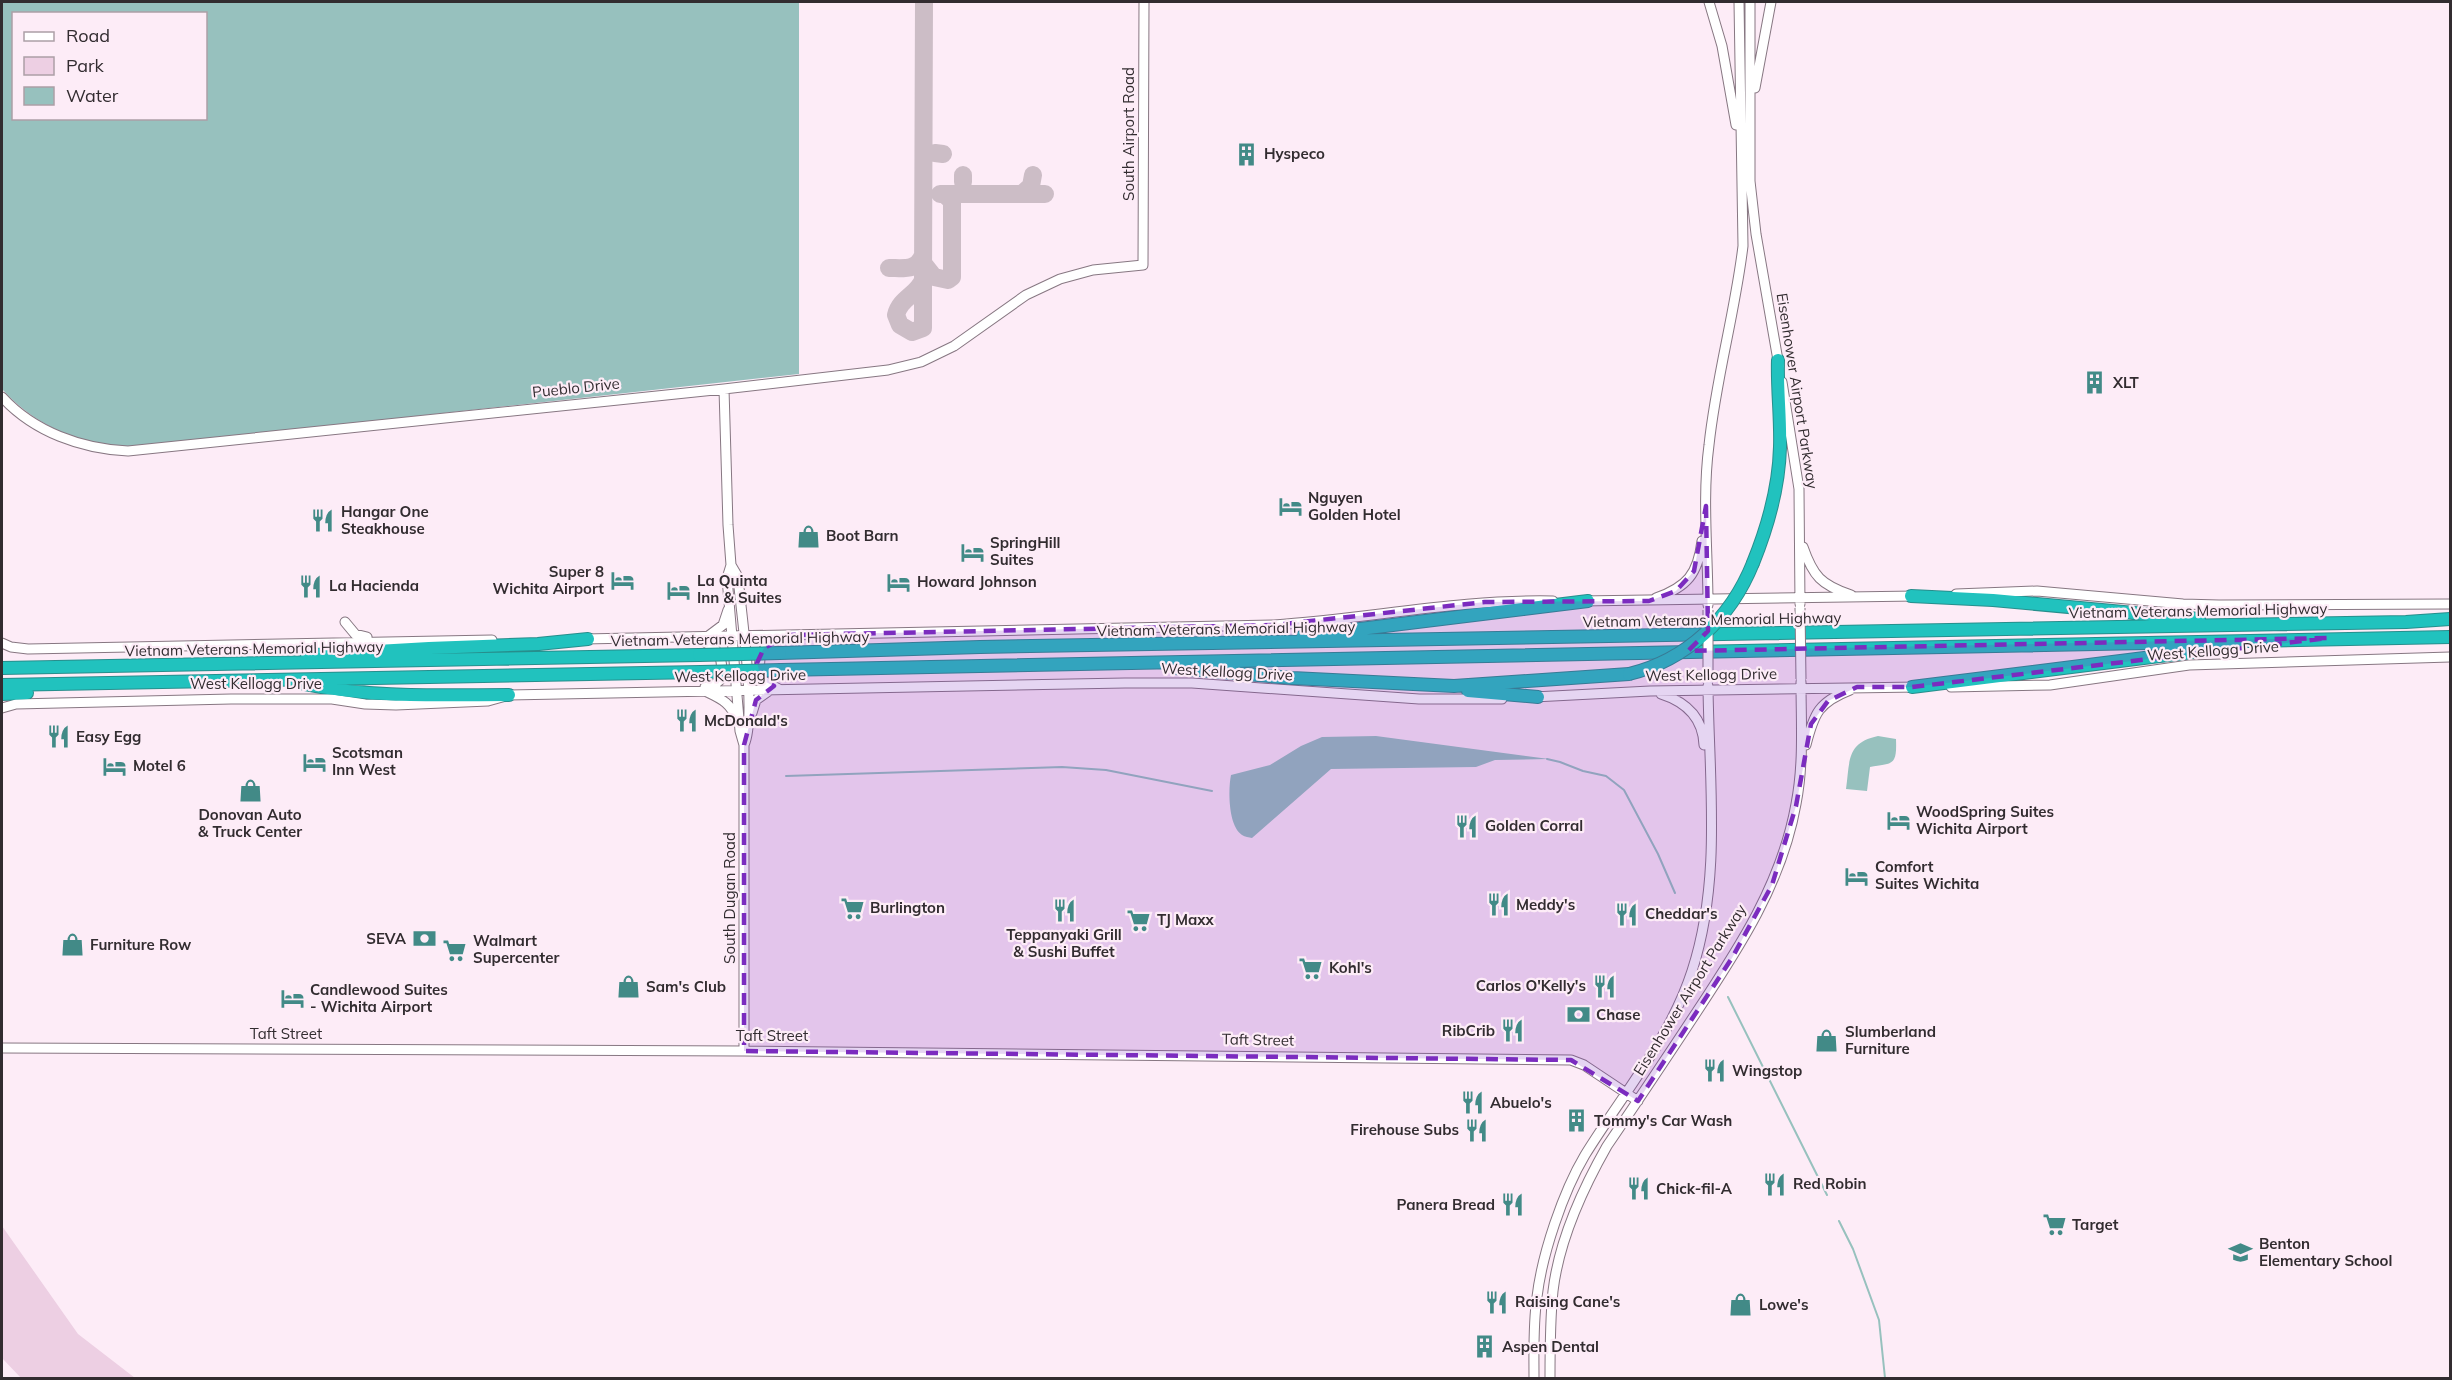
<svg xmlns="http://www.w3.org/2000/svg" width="2452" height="1380" font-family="Mulish,sans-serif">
	<rect width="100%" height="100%" fill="#fdecf7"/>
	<path fill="#edcfe3" d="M 2,1226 L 78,1334 L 135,1378 L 21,1378 L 2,1358 Z"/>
	<path fill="#97c1be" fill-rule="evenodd" d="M 2,2 L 799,2 L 799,374 L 128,448 C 79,444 35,426 2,389 ZM 14,14 L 206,14 L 206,118 L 14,118 Z
		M 1376,736 L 1549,759 L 1495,760 L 1476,767 L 1331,769 L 1252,838 C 1249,837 1245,837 1242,835 C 1228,826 1228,789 1231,775 L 1270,765 L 1301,746 L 1322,737 Z
		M 1878,736 L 1896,739 C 1897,766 1893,763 1870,767 L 1867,791 L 1846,789 C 1850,761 1846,743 1878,736 Z"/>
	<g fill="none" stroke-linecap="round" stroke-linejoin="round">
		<path stroke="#97c1be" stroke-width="2" d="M 1547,759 L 1560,762 L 1583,771 L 1606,776 L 1624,790 L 1658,854 L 1675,893
			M 786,776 L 1062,767 L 1106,770 L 1212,791
			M 1728,997 L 1827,1195
			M 1839,1221 L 1853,1249 L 1879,1320 L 1885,1378"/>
		<path stroke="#ccbdc6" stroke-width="18" d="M 935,153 L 943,154
			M 963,175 L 963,182
			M 1033,175 L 1031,186 L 1022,194 L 1045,194
			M 940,194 L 1022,194
			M 923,263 L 934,277 L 948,280 L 952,277 L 952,201 L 944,194
			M 889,268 C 904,268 917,271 923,255
			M 923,280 L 923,328 L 912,332 L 900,325 L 896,315 C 900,298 917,295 923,280 L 924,2"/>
		<defs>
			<path id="secondary" d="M 1709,2 L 1722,46 L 1736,125
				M 1750,2 L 1750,181 L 1756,234 L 1779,366
				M 1755,88 L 1771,2
				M 1782,382 L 1799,489 L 1800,604
				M 724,389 L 728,525 L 731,565 L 738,577 C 741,613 757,717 744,745
				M 2,397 C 34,432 82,449 128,451 L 724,389 L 888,370 L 921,362 L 954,346 L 1026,295 L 1060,279 L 1093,270 L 1143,265 L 1144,2
				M 1803,547 C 1813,576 1821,585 1851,595
				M 731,565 L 727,578 L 740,731 L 744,745 L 744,1051
				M 1956,594 L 2037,591 L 2183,604 L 2219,605 L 2450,604
				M 1656,598 C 1687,587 1698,574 1702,541
				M 1581,601 L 1916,596
				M 1708,605 C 1708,552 1702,498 1709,445 C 1716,378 1735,313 1743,246 L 1739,2
				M 345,622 L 355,634 L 367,637
				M 707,637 L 723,625 L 728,610
				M 584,639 L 1274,625 C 1367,619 1459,599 1553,601
				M 698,640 C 719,645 725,661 720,680 L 713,686 L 705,687
				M 2,643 L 11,647 L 28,649 L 492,640
				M 1951,687 L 2050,685 L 2189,665 L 2450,657
				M 779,689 L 762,680 C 756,656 760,646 784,637
				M 707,692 C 722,699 732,704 737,721
				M 1661,694 C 1686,702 1703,718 1704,745
				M 1534,697 L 1650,691 L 1919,687
				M 2,708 L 16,704 L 231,699 L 332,699 L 365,704 L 396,705 L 488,701 L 509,695 L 1125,683 L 1192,683 L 1419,699 L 1502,699
				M 752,713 L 756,700 L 770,690
				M 1806,745 C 1814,713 1819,702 1850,690
				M 2,1048 L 744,1051 L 1571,1060 L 1584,1065 L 1638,1101
				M 1534,1378 C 1534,1351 1533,1324 1537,1297 C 1542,1254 1563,1192 1585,1155 C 1622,1095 1670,1039 1692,971 C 1722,879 1709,781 1708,686
				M 1550,1378 C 1550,1350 1550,1320 1553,1291 C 1559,1240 1582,1190 1607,1146 C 1637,1102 1667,1057 1696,1013 C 1739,948 1782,883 1796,804 C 1804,763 1801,723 1801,682"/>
			<path id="highway" d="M 1753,563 C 1768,526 1779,488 1780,447 C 1781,418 1777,389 1778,360
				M 1911,596 L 1993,600 L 2199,619
				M 1303,636 L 1588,601
				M 780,653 L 980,647 L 2406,622 L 2450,619
				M 307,655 L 429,648 L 538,644 L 588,639
				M 2,668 L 699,655
				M 1176,668 L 1292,678 L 1454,686 L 1629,674
				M 781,670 L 2450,637
				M 304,684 C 371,698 441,695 509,695
				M 2,685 L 701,672
				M 1912,687 L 2232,647
				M 1468,691 L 1538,697
				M 2,694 L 27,693"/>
		</defs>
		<use href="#secondary" stroke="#877782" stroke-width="11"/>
		<use href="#highway" stroke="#278e8c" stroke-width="14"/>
		<use href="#secondary" stroke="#fff" stroke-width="9"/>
		<use href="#highway" stroke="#21c2be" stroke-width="12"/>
		<defs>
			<path id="secondary-bridge" d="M 1800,608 L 1801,679
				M 1708,610 L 1708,681"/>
			<path id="highway-bridge" d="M 699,655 L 780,653
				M 701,672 L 781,670
				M 1629,674 C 1687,660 1731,618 1753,563"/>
		</defs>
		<use href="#secondary-bridge" stroke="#877782" stroke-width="11" stroke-linecap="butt"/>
		<use href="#highway-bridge" stroke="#278e8c" stroke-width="14" stroke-linecap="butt"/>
		<use href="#secondary-bridge" stroke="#fff" stroke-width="9"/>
		<use href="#highway-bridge" stroke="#21c2be" stroke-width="12"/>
	</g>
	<path fill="#7b2cbf" fill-opacity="0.2" stroke="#7b2cbf" stroke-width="4.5" stroke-dasharray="12 8" stroke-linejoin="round" d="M 1706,506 L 1708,631 L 1688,651 L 2328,638 L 1912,687 L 1857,687 L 1828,701 L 1811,724 L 1796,806 L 1772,885 L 1732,958 L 1638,1101 L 1571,1060 L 744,1051 L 744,745 L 756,700 L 774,686 L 762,680 L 757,663 L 764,648 L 789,635 L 1274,625 L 1485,602 L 1649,601 L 1676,591 L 1694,571 Z"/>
	<defs>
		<symbol id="building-bare" viewBox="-9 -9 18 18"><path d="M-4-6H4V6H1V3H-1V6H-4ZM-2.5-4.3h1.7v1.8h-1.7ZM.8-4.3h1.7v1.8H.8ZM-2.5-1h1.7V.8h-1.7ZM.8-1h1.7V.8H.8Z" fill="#428a87" stroke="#fdecf7" stroke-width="2.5" paint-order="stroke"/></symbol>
		<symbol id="hotel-bare" viewBox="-9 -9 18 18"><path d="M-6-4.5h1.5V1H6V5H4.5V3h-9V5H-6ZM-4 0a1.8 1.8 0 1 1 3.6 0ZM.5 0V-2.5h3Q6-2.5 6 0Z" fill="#428a87" stroke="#fdecf7" stroke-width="2.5" paint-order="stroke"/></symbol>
		<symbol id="restaurant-bare" viewBox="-9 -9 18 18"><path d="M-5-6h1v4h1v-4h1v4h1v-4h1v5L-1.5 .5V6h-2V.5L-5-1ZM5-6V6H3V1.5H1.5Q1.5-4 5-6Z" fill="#428a87" stroke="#fdecf7" stroke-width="2.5" paint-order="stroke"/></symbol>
		<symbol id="shop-bare" viewBox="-9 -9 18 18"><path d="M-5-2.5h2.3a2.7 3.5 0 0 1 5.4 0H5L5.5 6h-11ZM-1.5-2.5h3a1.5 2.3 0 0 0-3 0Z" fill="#428a87" stroke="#fdecf7" stroke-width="2.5" paint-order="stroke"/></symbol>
		<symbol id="supermarket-bare" viewBox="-9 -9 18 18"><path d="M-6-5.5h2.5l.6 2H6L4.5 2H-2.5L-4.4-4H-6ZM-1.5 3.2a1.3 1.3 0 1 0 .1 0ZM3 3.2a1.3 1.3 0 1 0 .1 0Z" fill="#428a87" stroke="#fdecf7" stroke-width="2.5" paint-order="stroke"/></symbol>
		<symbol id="bank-bare" viewBox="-9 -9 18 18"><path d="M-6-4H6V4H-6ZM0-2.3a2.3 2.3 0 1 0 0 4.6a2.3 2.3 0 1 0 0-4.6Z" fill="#428a87" stroke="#fdecf7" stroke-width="2.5" paint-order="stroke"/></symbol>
		<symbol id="school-bare" viewBox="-9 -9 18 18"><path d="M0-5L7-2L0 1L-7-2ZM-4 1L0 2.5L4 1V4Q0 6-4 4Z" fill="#428a87" stroke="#fdecf7" stroke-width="2.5" paint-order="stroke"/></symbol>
	</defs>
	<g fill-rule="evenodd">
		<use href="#building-bare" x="1230" y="138" width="33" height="33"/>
		<use href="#building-bare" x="2078" y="366" width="33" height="33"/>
		<use href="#hotel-bare" x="1274" y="490" width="33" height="33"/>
		<use href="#restaurant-bare" x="306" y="504" width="33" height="33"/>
		<use href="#shop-bare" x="792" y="520" width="33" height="33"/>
		<use href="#hotel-bare" x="956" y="536" width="33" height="33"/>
		<use href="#hotel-bare" x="606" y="564" width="33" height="33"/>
		<use href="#hotel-bare" x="882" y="566" width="33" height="33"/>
		<use href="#restaurant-bare" x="294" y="570" width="33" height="33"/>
		<use href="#hotel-bare" x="662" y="574" width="33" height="33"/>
		<use href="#restaurant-bare" x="670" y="704" width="33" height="33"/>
		<use href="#restaurant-bare" x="42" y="720" width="33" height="33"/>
		<use href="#hotel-bare" x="298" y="746" width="33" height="33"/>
		<use href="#hotel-bare" x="98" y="750" width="33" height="33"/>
		<use href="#shop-bare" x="234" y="774" width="33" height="33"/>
		<use href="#hotel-bare" x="1882" y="804" width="33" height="33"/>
		<use href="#restaurant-bare" x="1450" y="810" width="33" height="33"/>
		<use href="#hotel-bare" x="1840" y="860" width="33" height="33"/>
		<use href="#restaurant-bare" x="1482" y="888" width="33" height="33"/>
		<use href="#supermarket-bare" x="836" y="892" width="33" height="33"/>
		<use href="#restaurant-bare" x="1048" y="894" width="33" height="33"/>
		<use href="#restaurant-bare" x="1610" y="898" width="33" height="33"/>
		<use href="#supermarket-bare" x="1122" y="904" width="33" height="33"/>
		<use href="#bank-bare" x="408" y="922" width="33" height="33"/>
		<use href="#shop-bare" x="56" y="928" width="33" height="33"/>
		<use href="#supermarket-bare" x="438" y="934" width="33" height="33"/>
		<use href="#supermarket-bare" x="1294" y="952" width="33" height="33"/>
		<use href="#restaurant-bare" x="1588" y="970" width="33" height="33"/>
		<use href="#shop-bare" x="612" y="970" width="33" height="33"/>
		<use href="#hotel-bare" x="276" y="982" width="33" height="33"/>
		<use href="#bank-bare" x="1562" y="998" width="33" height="33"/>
		<use href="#restaurant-bare" x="1496" y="1014" width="33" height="33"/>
		<use href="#shop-bare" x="1810" y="1024" width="33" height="33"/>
		<use href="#restaurant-bare" x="1698" y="1054" width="33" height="33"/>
		<use href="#restaurant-bare" x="1456" y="1086" width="33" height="33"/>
		<use href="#building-bare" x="1560" y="1104" width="33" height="33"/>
		<use href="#restaurant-bare" x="1460" y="1114" width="33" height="33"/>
		<use href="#restaurant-bare" x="1758" y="1168" width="33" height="33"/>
		<use href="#restaurant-bare" x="1622" y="1172" width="33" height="33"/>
		<use href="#restaurant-bare" x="1496" y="1188" width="33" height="33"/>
		<use href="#supermarket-bare" x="2038" y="1208" width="33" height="33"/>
		<use href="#school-bare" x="2224" y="1236" width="33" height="33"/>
		<use href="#restaurant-bare" x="1480" y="1286" width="33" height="33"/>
		<use href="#shop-bare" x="1724" y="1288" width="33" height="33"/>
		<use href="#building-bare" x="1468" y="1330" width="33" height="33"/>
	</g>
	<g text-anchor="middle" stroke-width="4.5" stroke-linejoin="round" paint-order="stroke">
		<g font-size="15" fill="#322c30" stroke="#fdecf7">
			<text transform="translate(1129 134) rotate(-90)" y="5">South Airport Road</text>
			<text transform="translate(576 388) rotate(-6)" y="5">Pueblo Drive</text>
			<text transform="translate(1797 391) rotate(81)" y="5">Eisenhower Airport Parkway</text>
			<text transform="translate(2198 611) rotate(-1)" y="5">Vietnam Veterans Memorial Highway</text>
			<text transform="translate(1712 620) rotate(-1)" y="5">Vietnam Veterans Memorial Highway</text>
			<text transform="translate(1226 629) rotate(-1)" y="5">Vietnam Veterans Memorial Highway</text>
			<text transform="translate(740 639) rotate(-1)" y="5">Vietnam Veterans Memorial Highway</text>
			<text transform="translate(254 649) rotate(-1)" y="5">Vietnam Veterans Memorial Highway</text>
			<text transform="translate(2213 651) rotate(-4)" y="5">West Kellogg Drive</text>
			<text transform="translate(1227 672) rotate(3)" y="5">West Kellogg Drive</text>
			<text transform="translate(1711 675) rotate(-1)" y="5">West Kellogg Drive</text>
			<text transform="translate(740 676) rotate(-1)" y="5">West Kellogg Drive</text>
			<text x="256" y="689">West Kellogg Drive</text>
			<text transform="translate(730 898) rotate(-90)" y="5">South Dugan Road</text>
			<text transform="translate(1690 990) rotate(-58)" y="5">Eisenhower Airport Parkway</text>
			<text x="286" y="1039">Taft Street</text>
			<text x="772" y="1041">Taft Street</text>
			<text transform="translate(1258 1040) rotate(1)" y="5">Taft Street</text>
		</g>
		<g font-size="15" font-weight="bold" fill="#322c30" stroke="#fdecf7" text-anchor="start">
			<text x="1264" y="159">Hyspeco</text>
			<text x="2113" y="388">XLT</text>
			<text x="1308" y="503">Nguyen<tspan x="1308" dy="17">Golden Hotel</tspan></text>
			<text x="341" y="517">Hangar One<tspan x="341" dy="17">Steakhouse</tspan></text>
			<text x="826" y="541">Boot Barn</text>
			<text x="990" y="548">SpringHill<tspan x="990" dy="17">Suites</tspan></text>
			<text x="604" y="577" text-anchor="end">Super 8<tspan x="604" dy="17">Wichita Airport</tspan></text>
			<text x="697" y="586">La Quinta<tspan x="697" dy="17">Inn &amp; Suites</tspan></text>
			<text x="917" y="587">Howard Johnson</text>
			<text x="329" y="591">La Hacienda</text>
			<text x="704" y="726">McDonald's</text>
			<text x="76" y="742">Easy Egg</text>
			<text x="332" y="758">Scotsman<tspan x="332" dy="17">Inn West</tspan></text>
			<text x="133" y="771">Motel 6</text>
			<text x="1916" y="817">WoodSpring Suites<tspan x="1916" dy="17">Wichita Airport</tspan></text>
			<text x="250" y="820" text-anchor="middle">Donovan Auto<tspan x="250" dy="17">&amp; Truck Center</tspan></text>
			<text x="1485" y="831">Golden Corral</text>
			<text x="1875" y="872">Comfort<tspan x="1875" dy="17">Suites Wichita</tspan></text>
			<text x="1516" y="910">Meddy's</text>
			<text x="870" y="913">Burlington</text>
			<text x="1645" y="919">Cheddar's</text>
			<text x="1157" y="925">TJ Maxx</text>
			<text x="1064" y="940" text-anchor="middle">Teppanyaki Grill<tspan x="1064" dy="17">&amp; Sushi Buffet</tspan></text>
			<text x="406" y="944" text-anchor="end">SEVA</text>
			<text x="473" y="946">Walmart<tspan x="473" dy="17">Supercenter</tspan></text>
			<text x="90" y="950">Furniture Row</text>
			<text x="1329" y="973">Kohl's</text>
			<text x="1586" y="991" text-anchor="end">Carlos O'Kelly's</text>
			<text x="646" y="992">Sam's Club</text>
			<text x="310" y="995">Candlewood Suites<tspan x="310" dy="17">- Wichita Airport</tspan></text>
			<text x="1596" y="1020">Chase</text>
			<text x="1495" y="1036" text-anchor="end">RibCrib</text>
			<text x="1845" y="1037">Slumberland<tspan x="1845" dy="17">Furniture</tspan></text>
			<text x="1732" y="1076">Wingstop</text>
			<text x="1490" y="1108">Abuelo's</text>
			<text x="1594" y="1126">Tommy's Car Wash</text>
			<text x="1459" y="1135" text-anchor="end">Firehouse Subs</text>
			<text x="1793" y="1189">Red Robin</text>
			<text x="1656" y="1194">Chick-fil-A</text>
			<text x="1495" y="1210" text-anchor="end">Panera Bread</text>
			<text x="2072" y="1230">Target</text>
			<text x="2259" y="1249">Benton<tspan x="2259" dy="17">Elementary School</tspan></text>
			<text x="1515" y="1307">Raising Cane's</text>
			<text x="1759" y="1310">Lowe's</text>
			<text x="1502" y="1352">Aspen Dental</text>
		</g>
	</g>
	<rect width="2452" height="1380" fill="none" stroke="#322c30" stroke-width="6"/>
	<rect x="12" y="12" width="195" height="108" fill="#fdecf7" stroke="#ac9fa7" stroke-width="1.5"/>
	<rect x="24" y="32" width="30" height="9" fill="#ffffff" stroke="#ac9fa7" stroke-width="1.5"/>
	<text x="66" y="42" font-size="18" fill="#322c30">Road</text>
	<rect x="24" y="57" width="30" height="18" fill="#edcfe3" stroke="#ac9fa7" stroke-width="1.5"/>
	<text x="66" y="72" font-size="18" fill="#322c30">Park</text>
	<rect x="24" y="87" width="30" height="18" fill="#97c1be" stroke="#ac9fa7" stroke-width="1.5"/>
	<text x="66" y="102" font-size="18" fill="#322c30">Water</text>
</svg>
